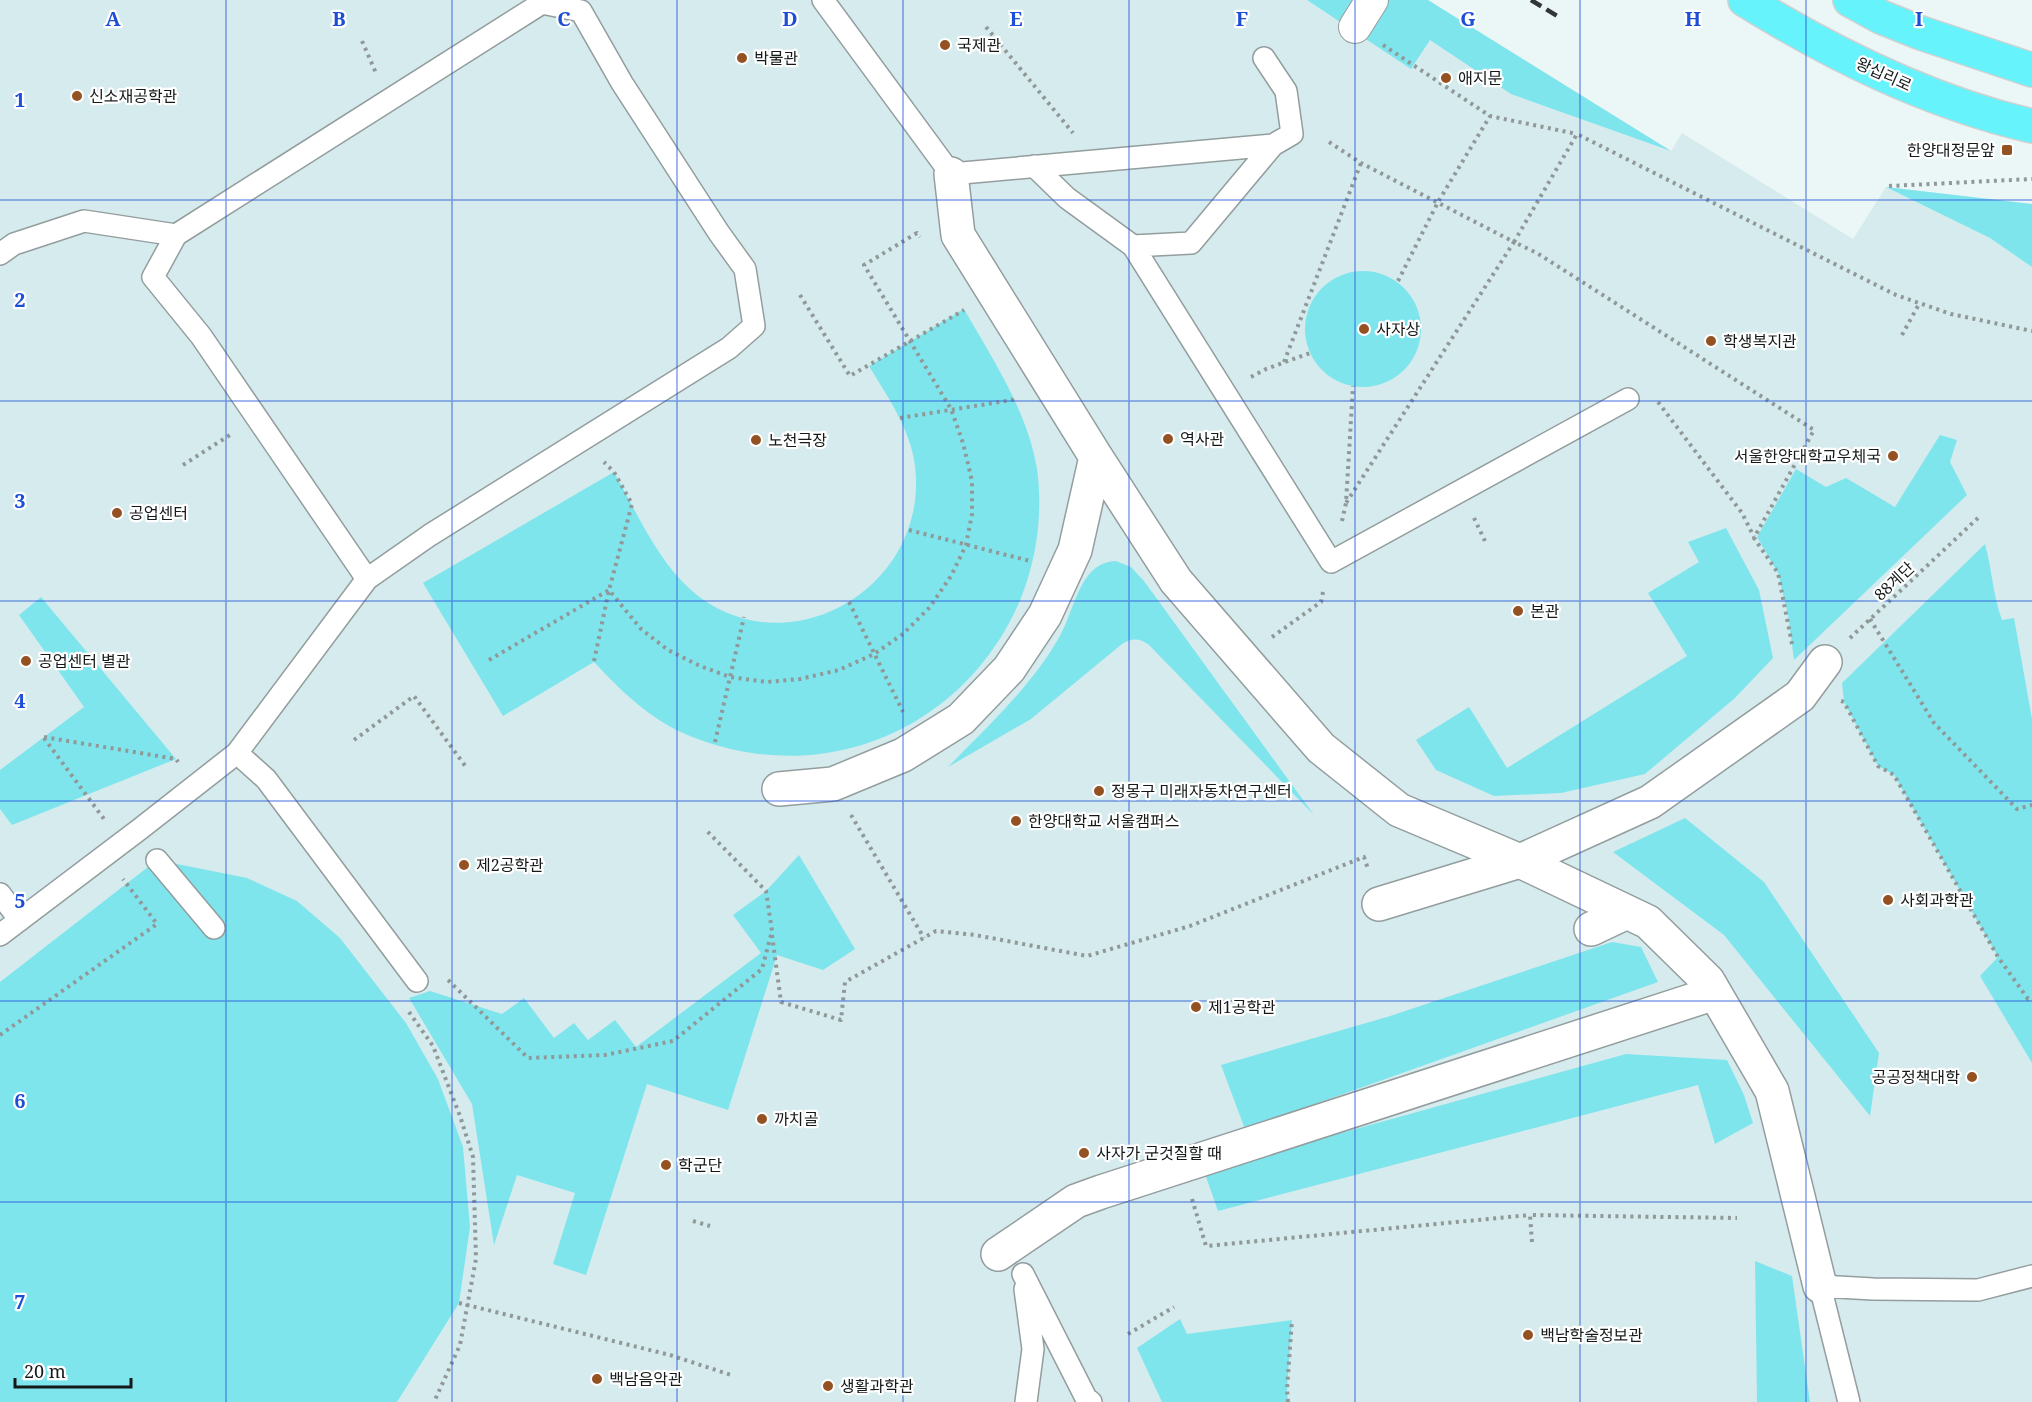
<svg xmlns="http://www.w3.org/2000/svg" width="2032" height="1402" font-family="'Noto Serif','Noto Sans KR',serif">
	<rect width="100%" height="100%" fill="#ebf7f7"/>
	<path fill="#d6ebed" d="M 0,0 L 1428,0 L 1671,151 L 1682,133 L 1853,239 L 1886,187 L 2032,204 L 2032,1402 L 0,1402 Z"/>
	<path fill="#7fe5ed" d="M 1307,0 L 1428,0 L 1671,151 L 1511,94 L 1430,40 L 1411,69 Z
		M 1886,187 L 2032,204 L 2032,267 L 1990,238 Z
		M1305 329a58 58 0 1 1 116 0a58 58 0 1 1-116 0Z
		M 964,309 C 993,360 1027,410 1037,469 C 1043,512 1037,558 1021,598 C 966,730 822,790 690,736 C 652,721 622,692 594,662 L 503,716 L 423,583 L 614,472 C 636,511 657,560 691,590 C 781,669 920,595 916,478 C 915,435 890,401 869,366 Z
		M 1940,435 L 1957,440 L 1950,462 L 1967,495 L 1794,660 L 1788,615 L 1778,573 L 1757,537 L 1796,469 L 1826,487 L 1846,478 L 1895,507 Z
		M 1726,528 L 1759,590 L 1773,658 L 1735,698 L 1645,774 L 1561,793 L 1494,796 L 1436,770 L 1416,740 L 1469,707 L 1507,768 L 1687,656 L 1648,593 L 1699,562 L 1688,542 Z
		M 1985,544 C 1992,569 1993,596 2002,620 L 2014,618 L 2032,719 L 2032,1063 L 1980,976 L 1998,957 L 1894,775 L 1878,766 L 1844,702 L 1842,683 Z
		M 1116,561 L 1131,567 L 1144,581 L 1314,815 L 1149,645 C 1139,638 1132,638 1122,644 L 1031,719 L 948,767 C 988,726 1033,685 1061,634 C 1075,609 1080,562 1116,561 Z
		M 41,597 L 176,759 L 12,825 L 0,809 L 0,770 L 84,707 L 19,615 Z
		M 1685,818 L 1764,882 L 1879,1053 L 1870,1116 L 1724,935 L 1613,852 Z
		M 799,855 L 855,949 L 823,970 L 777,955 L 728,1110 L 647,1084 L 586,1275 L 553,1264 L 575,1193 L 517,1175 L 494,1245 L 472,1104 L 409,998 L 430,991 L 502,1014 L 524,998 L 554,1038 L 574,1023 L 588,1040 L 615,1020 L 636,1047 L 761,953 L 733,915 L 766,891 Z
		M 157,860 L 247,878 L 297,901 L 340,938 L 406,1023 L 438,1079 L 463,1147 L 470,1227 L 459,1303 L 397,1402 L 0,1402 L 0,982 Z
		M 1612,942 L 1641,947 L 1658,982 L 1245,1129 L 1221,1065 L 1387,1017 Z
		M 1626,1054 L 1727,1060 L 1744,1095 L 1753,1123 L 1715,1144 L 1698,1085 L 1218,1211 L 1204,1171 Z
		M 1755,1261 L 1792,1276 L 1810,1402 L 1757,1402 Z
		M 1180,1319 L 1187,1334 L 1292,1320 L 1287,1389 L 1288,1402 L 1162,1402 L 1137,1348 Z"/>
	<g fill="none" stroke-linecap="round" stroke-linejoin="round">
		<defs>
			<path id="service" d="M 823,0 L 951,174 L 1273,145 L 1292,134 L 1286,91 L 1264,58
				M 1034,166 L 1067,198 L 1133,246 L 1331,562 L 1628,399
				M 1133,246 L 1191,243 L 1273,145
				M 0,254 L 14,244 L 84,221 L 176,235
				M 237,753 L 266,779 L 417,981
				M 157,860 L 214,928
				M 0,894 L 20,920
				M 0,935 L 140,829 L 237,753 L 367,579 L 430,535 L 729,348 L 754,326 L 745,269 L 719,233 L 622,83 L 581,11 L 542,3 L 176,235 L 153,277 L 201,336 L 367,579
				M 1023,1274 L 1086,1398 L 1091,1402
				M 1025,1289 L 1033,1349 L 1026,1402
				M 1849,1402 L 1820,1286 L 1873,1289 L 1978,1290 L 2032,1276"/>
			<path id="pedestrian" d="M 1355,27 L 1372,0"/>
			<path id="minor" d="M 951,174 L 958,235 L 1096,457 L 1176,581 L 1321,748 L 1399,810 L 1520,861 L 1648,922 L 1708,981 L 1772,1091 L 1820,1286
				M 779,789 L 833,784 L 903,755 L 961,719 L 1009,669 L 1045,615 L 1075,550 L 1096,457
				M 1379,904 L 1520,861 L 1650,802 L 1800,696 L 1825,662
				M 1591,929 L 1627,912
				M 998,1254 L 1076,1201 L 1101,1192 L 1715,993"/>
			<path id="primary" d="M 1745,0 C 1834,55 1929,102 2032,126
				M 1850,0 L 1881,17 L 1921,33 L 2032,70"/>
		</defs>
		<use href="#service" stroke="#939d9e" stroke-width="24"/>
		<use href="#pedestrian" stroke="#939d9e" stroke-width="34"/>
		<use href="#minor" stroke="#939d9e" stroke-width="36"/>
		<use href="#primary" stroke="#d0d1d1" stroke-width="36"/>
		<path stroke="#909898" stroke-width="4" stroke-dasharray="3 4.5" stroke-linecap="butt" d="M 986,27 L 1073,133
			M 362,41 L 376,73
			M 1383,45 L 1490,116 L 1577,134
			M 1329,142 L 1361,163 L 1514,242 L 1346,503
			M 1889,186 L 2032,179
			M 1398,281 L 1438,202 L 1490,116
			M 800,295 L 850,376 L 964,310
			M 1902,335 L 1919,304
			M 1284,362 L 1361,163
			M 1251,377 L 1266,369 L 1310,353
			M 1658,402 L 1742,513 L 1754,537
			M 900,418 L 1012,400 L 1016,396
			M 183,465 L 233,433
			M 1474,518 L 1485,541
			M 1342,521 L 1346,503 L 1353,386
			M 909,530 L 1030,561
			M 849,602 L 903,712
			M 1870,619 L 1934,723 L 2017,809 L 2032,805
			M 1272,637 L 1321,602 L 1323,592
			M 1850,638 L 1979,517
			M 1792,644 L 1778,573 L 1754,538 L 1814,430 L 1537,253 L 1514,242 L 1577,134 L 1896,295 L 1951,314 L 2032,331
			M 489,660 L 609,590 L 641,629 L 668,650 L 700,666 L 730,677 L 767,682 L 800,679 L 839,670 L 874,654 L 903,634 L 930,607 L 951,576 L 966,545 L 972,514 L 972,481 L 963,443 L 951,409 L 864,265 L 917,233 L 920,237
			M 594,661 L 609,590 L 632,504 L 614,472 L 604,462
			M 1841,701 L 1844,702 L 1878,766 L 1894,775 L 1998,957 L 2028,999 L 2032,998
			M 44,737 L 176,759 L 178,762
			M 44,738 L 104,819
			M 354,740 L 414,696 L 466,767
			M 715,742 L 744,617
			M 851,815 L 924,938
			M 772,935 L 781,1002 L 841,1020 L 845,982 L 936,931 L 975,935 L 1087,956 L 1190,926 L 1364,857 L 1368,869
			M 448,980 L 528,1058 L 605,1055 L 673,1041 L 762,969 L 772,931 L 766,891 L 705,829
			M 409,1012 L 433,1046 L 460,1116 L 473,1157 L 476,1259 L 460,1345 L 434,1402
			M 0,1035 L 157,924 L 123,879
			M 1192,1199 L 1206,1246 L 1530,1215
			M 693,1221 L 710,1226
			M 1532,1242 L 1530,1215 L 1737,1218
			M 1128,1334 L 1174,1307
			M 670,1355 L 731,1375
			M 1288,1402 L 1287,1389 L 1292,1320"/>
		<use href="#service" stroke="#fff" stroke-width="21"/>
		<use href="#pedestrian" stroke="#fff" stroke-width="32"/>
		<use href="#minor" stroke="#fff" stroke-width="33"/>
		<use href="#primary" stroke="#66f3fb" stroke-width="33"/>
		<path stroke="#303535" stroke-width="4.5" stroke-dasharray="12 6" stroke-linecap="butt" d="M 1531,0 L 1559,17"/>
		<path stroke="#909898" stroke-width="4" stroke-dasharray="3 4.5" stroke-linecap="butt" d="M 459,1303 L 670,1355"/>
	</g>
	<path fill="none" stroke="#1d4ed8" stroke-width="1.5" stroke-opacity="0.55" d="M 226,0 L 226,1402M 452,0 L 452,1402M 677,0 L 677,1402M 903,0 L 903,1402M 1129,0 L 1129,1402M 1355,0 L 1355,1402M 1580,0 L 1580,1402M 1806,0 L 1806,1402M 0,200 L 2032,200M 0,401 L 2032,401M 0,601 L 2032,601M 0,801 L 2032,801M 0,1001 L 2032,1001M 0,1202 L 2032,1202"/>
	<g fill="#945122" stroke="#fff" stroke-width="2">
		<circle cx="945" cy="45" r="6"/>
		<circle cx="742" cy="58" r="6"/>
		<circle cx="1446" cy="78" r="6"/>
		<circle cx="77" cy="96" r="6"/>
		<rect x="2001" y="144" width="12" height="12" rx="3"/>
		<circle cx="1364" cy="329" r="6"/>
		<circle cx="1711" cy="341" r="6"/>
		<circle cx="1168" cy="439" r="6"/>
		<circle cx="756" cy="440" r="6"/>
		<circle cx="1893" cy="456" r="6"/>
		<circle cx="117" cy="513" r="6"/>
		<circle cx="1518" cy="611" r="6"/>
		<circle cx="26" cy="661" r="6"/>
		<circle cx="1099" cy="791" r="6"/>
		<circle cx="1016" cy="821" r="6"/>
		<circle cx="464" cy="865" r="6"/>
		<circle cx="1888" cy="900" r="6"/>
		<circle cx="1196" cy="1007" r="6"/>
		<circle cx="1972" cy="1077" r="6"/>
		<circle cx="762" cy="1119" r="6"/>
		<circle cx="1084" cy="1153" r="6"/>
		<circle cx="666" cy="1165" r="6"/>
		<circle cx="1528" cy="1335" r="6"/>
		<circle cx="597" cy="1379" r="6"/>
		<circle cx="828" cy="1386" r="6"/>
	</g>
	<g text-anchor="middle" stroke-width="4.5" stroke-linejoin="round" paint-order="stroke">
		<g font-size="16" fill="#151919" stroke="#fff" text-anchor="start">
			<text x="957" y="51">국제관</text>
			<text x="754" y="64">박물관</text>
			<text x="1458" y="84">애지문</text>
			<text x="89" y="102">신소재공학관</text>
			<text x="1995" y="156" text-anchor="end">한양대정문앞</text>
			<text x="1376" y="335">사자상</text>
			<text x="1723" y="347">학생복지관</text>
			<text x="1180" y="445">역사관</text>
			<text x="768" y="446">노천극장</text>
			<text x="1881" y="462" text-anchor="end">서울한양대학교우체국</text>
			<text x="129" y="519">공업센터</text>
			<text x="1530" y="617">본관</text>
			<text x="38" y="667">공업센터 별관</text>
			<text x="1111" y="797">정몽구 미래자동차연구센터</text>
			<text x="1028" y="827">한양대학교 서울캠퍼스</text>
			<text x="476" y="871">제2공학관</text>
			<text x="1900" y="906">사회과학관</text>
			<text x="1208" y="1013">제1공학관</text>
			<text x="1960" y="1083" text-anchor="end">공공정책대학</text>
			<text x="774" y="1125">까치골</text>
			<text x="1096" y="1159">사자가 군것질할 때</text>
			<text x="678" y="1171">학군단</text>
			<text x="1540" y="1341">백남학술정보관</text>
			<text x="609" y="1385">백남음악관</text>
			<text x="840" y="1392">생활과학관</text>
		</g>
		<g font-size="16" fill="#151919" stroke="#fff">
			<text transform="translate(1884 74) rotate(24)" y="6">왕십리로</text>
			<text transform="translate(1894 581) rotate(-43)" y="6">88계단</text>
		</g>
	</g>
	<g font-size="20" text-anchor="middle" font-weight="bold" fill="#1d4ed8" stroke="#fff" stroke-width="4.5" stroke-linejoin="round" paint-order="stroke">
		<text x="113" y="26">A</text>
		<text x="339" y="26">B</text>
		<text x="564" y="26">C</text>
		<text x="790" y="26">D</text>
		<text x="1016" y="26">E</text>
		<text x="1242" y="26">F</text>
		<text x="1468" y="26">G</text>
		<text x="1693" y="26">H</text>
		<text x="1919" y="26">I</text>
		<text x="20" y="107">1</text>
		<text x="20" y="307">2</text>
		<text x="20" y="508">3</text>
		<text x="20" y="708">4</text>
		<text x="20" y="908">5</text>
		<text x="20" y="1108">6</text>
		<text x="20" y="1309">7</text>
	</g>
	<path d="M15 1378v9h116v-9" fill="none" stroke="#151919" stroke-width="3"/>
	<text x="24" y="1378" font-size="18" fill="#151919" stroke="#ffffff" stroke-width="4.5" paint-order="stroke">20 m</text>
</svg>
